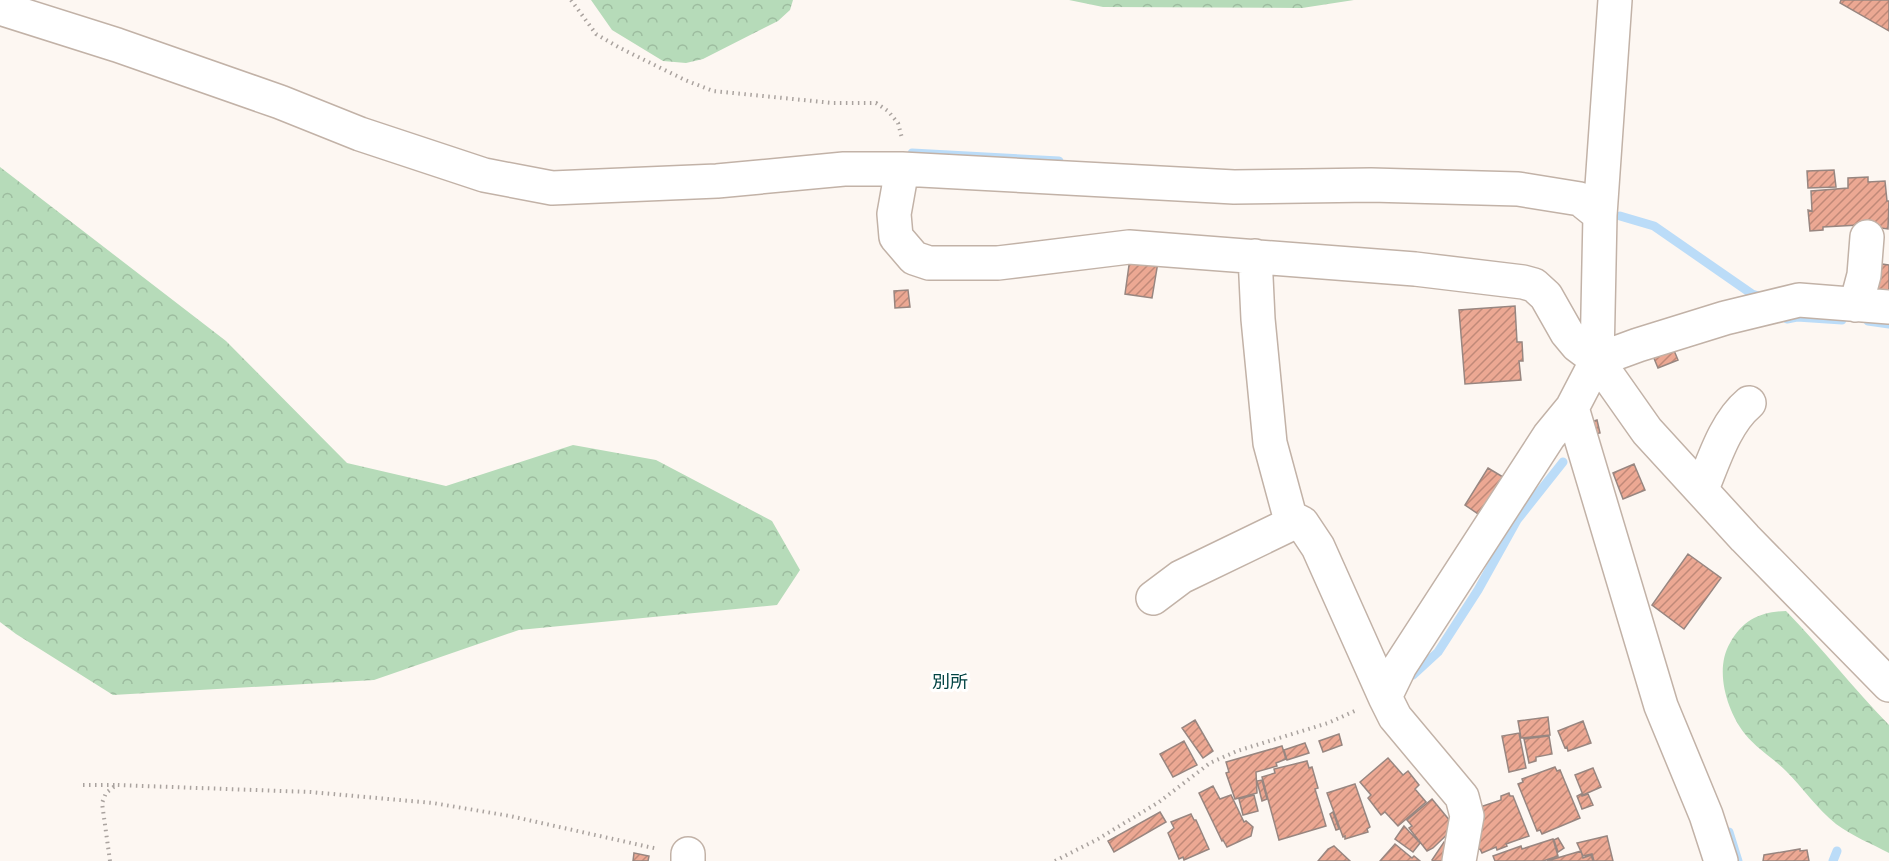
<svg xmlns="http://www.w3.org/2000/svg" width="1889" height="861" font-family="'Libre Baskerville','Noto Sans JP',serif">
	<defs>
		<pattern id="forest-crowns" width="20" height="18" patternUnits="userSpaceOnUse" patternTransform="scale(1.5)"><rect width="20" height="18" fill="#b6dbb9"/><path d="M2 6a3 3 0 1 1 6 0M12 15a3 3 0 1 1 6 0" fill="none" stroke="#9dbc9f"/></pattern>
		<pattern id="building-hatch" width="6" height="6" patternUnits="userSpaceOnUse" patternTransform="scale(1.5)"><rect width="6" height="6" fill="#eca893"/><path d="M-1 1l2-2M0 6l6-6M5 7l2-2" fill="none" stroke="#c08978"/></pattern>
	</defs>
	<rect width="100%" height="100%" fill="#fdf7f2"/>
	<path fill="url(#forest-crowns)" d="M 591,0 L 793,0 L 790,10 L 778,21 L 703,59 L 686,63 L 663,61 L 612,30 Z
		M 1069,0 L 1354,0 L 1302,8 L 1103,7 Z
		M 0,167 L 226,341 L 347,463 L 446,486 L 573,445 L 656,460 L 772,521 L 800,570 L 777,605 L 519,630 L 374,680 L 113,695 L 16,634 L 0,622 Z
		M 1786,611 C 1822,648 1853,688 1889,725 L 1889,853 C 1872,844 1852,836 1836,824 C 1817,809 1803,788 1786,771 C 1773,758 1756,748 1745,734 C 1727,711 1714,670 1730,643 C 1743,620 1760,612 1786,611 Z"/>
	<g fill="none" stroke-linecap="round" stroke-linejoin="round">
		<path stroke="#bbdcf8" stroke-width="9" d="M 912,153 L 1059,161
			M 1620,216 L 1654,226 L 1752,294 L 1761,297
			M 1787,319 L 1797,317 L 1842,320
			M 1868,321 L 1889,324
			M 1413,675 L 1438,652 L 1478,590 L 1517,520 L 1563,462
			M 1729,832 L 1738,861
			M 1833,861 L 1837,851"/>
	</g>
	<path fill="url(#building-hatch)" stroke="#988680" stroke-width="1.5" d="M 1841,0 L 1889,0 L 1889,31 L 1840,3 Z
		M 1834,170 L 1836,187 L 1808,188 L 1807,171 Z
		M 1868,177 L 1868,182 L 1885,181 L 1887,201 L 1889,201 L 1888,229 L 1859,225 L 1823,227 L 1823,230 L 1810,231 L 1808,210 L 1812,211 L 1811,191 L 1848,188 L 1848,178 Z
		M 1130,258 L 1158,262 L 1152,298 L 1125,294 Z
		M 1875,263 L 1889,265 L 1889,291 L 1871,288 Z
		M 908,290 L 910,307 L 895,308 L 894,291 Z
		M 1515,306 L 1517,342 L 1522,342 L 1523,361 L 1519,361 L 1521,380 L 1465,384 L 1459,310 Z
		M 1673,348 L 1678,360 L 1658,368 L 1653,356 Z
		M 1597,420 L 1600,433 L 1594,434 L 1591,422 Z
		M 1634,464 L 1645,490 L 1623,499 L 1613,473 Z
		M 1488,468 L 1508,480 L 1484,518 L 1465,505 Z
		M 1688,554 L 1721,578 L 1684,629 L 1652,605 Z
		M 1548,717 L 1550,735 L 1521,738 L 1518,721 Z
		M 1195,720 L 1213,751 L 1203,758 L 1182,728 Z
		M 1583,721 L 1591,743 L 1568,751 L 1567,747 L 1565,748 L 1558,731 Z
		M 1519,733 L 1526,768 L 1509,772 L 1502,736 Z
		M 1339,734 L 1342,745 L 1323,752 L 1319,741 Z
		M 1549,736 L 1552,754 L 1536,757 L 1536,761 L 1529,763 L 1524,739 Z
		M 1184,741 L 1197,765 L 1173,777 L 1160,754 Z
		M 1305,743 L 1309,753 L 1287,760 L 1284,750 Z
		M 1282,746 L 1286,759 L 1276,763 L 1277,766 L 1256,772 L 1257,793 L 1235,799 L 1226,773 L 1229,772 L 1226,762 Z
		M 1388,758 L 1403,775 L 1408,771 L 1419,785 L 1415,789 L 1426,802 L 1398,826 L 1385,812 L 1381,815 L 1368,798 L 1371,795 L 1360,782 Z
		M 1307,761 L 1309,768 L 1312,767 L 1318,788 L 1315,789 L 1326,826 L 1279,840 L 1262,777 L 1275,773 L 1274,769 Z
		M 1555,767 L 1557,771 L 1560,770 L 1580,818 L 1542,834 L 1540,830 L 1537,831 L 1518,784 L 1523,782 L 1522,779 Z
		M 1593,768 L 1601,787 L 1583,795 L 1575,775 Z
		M 1262,780 L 1267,799 L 1262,801 L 1257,781 Z
		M 1355,784 L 1370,827 L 1367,829 L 1368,832 L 1345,839 L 1345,836 L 1343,837 L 1327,793 Z
		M 1213,786 L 1220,799 L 1231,795 L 1244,822 L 1246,821 L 1253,827 L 1251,836 L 1227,847 L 1223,840 L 1222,841 L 1199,793 Z
		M 1509,793 L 1510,796 L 1513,796 L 1529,836 L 1506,844 L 1507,846 L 1497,850 L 1496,847 L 1482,853 L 1480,849 L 1476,850 L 1477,808 L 1501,800 L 1501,796 Z
		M 1581,794 L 1582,796 L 1588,794 L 1593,805 L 1582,809 L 1577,796 Z
		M 1254,795 L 1258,811 L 1243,815 L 1239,799 Z
		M 1432,799 L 1455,827 L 1433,848 L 1427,851 L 1409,828 L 1412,826 L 1407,820 Z
		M 1160,812 L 1166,822 L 1114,852 L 1108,841 Z
		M 1333,812 L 1339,829 L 1336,830 L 1330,814 Z
		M 1191,814 L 1194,820 L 1196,820 L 1209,849 L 1184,860 L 1183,857 L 1179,859 L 1168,833 L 1174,828 L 1171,822 Z
		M 1404,826 L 1420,843 L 1413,852 L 1395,839 Z
		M 1607,836 L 1613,861 L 1594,861 L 1592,854 L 1583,856 L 1577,843 Z
		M 1558,838 L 1564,848 L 1558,852 L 1554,840 Z
		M 1553,839 L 1558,856 L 1543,861 L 1495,861 L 1493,856 L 1521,846 L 1522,849 Z
		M 1444,842 L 1453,849 L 1444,861 L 1434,861 L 1432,860 Z
		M 1395,844 L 1412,858 L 1414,856 L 1420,861 L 1380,861 Z
		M 1334,846 L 1350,861 L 1318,861 L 1328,849 Z
		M 1800,849 L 1800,851 L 1807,850 L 1809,861 L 1763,861 L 1764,855 Z
		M 1581,851 L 1583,858 L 1591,855 L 1593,861 L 1547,861 Z
		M 634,853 L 649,856 L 648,861 L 633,861 Z"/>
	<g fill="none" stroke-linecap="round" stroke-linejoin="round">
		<defs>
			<path id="minor" d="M 1615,0 L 1600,215 L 1597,360 L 1572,408 L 1661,706 L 1706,815 L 1721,861
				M 0,8 L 117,45 L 280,102 L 360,134 L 484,175 L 552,188 L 717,181 L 844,169 L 902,169 L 1234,187 L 1371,185 L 1518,189 L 1580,199 L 1600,215
				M 902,169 L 894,214 L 896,237 L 914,258 L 929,263 L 998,263 L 1129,247 L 1415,269 L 1523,282 L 1534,285 L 1546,296 L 1567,333 L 1577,345 L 1597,360 L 1647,431 L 1745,538 L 1889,685
				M 1255,256 L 1258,319 L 1270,443 L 1290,517 L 1302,523 L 1318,547 L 1385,697
				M 1856,305 L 1864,275 L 1867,237
				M 1597,360 L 1638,345 L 1725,318 L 1799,300 L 1889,307
				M 1702,489 C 1714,460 1725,423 1749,403
				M 1153,598 L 1181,577 L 1297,521
				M 688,861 L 688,854
				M 1459,861 L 1467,816 L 1462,797 L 1395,717 L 1385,697 L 1400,666 L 1549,436 L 1572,408"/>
		</defs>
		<use href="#minor" stroke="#c2b2a7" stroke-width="36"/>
		<path stroke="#aaa39f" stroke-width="4" stroke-dasharray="1.5 4.5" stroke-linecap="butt" d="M 571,0 L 596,34 L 620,48 L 685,80 L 713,91 L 833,103 L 876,103 L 888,111 L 898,123 L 902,138
			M 83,785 L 115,785
			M 110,861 L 102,803 L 106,793 L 116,785 L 310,792 L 433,803 L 510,816 L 658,849
			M 1055,861 L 1098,839 L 1159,802 L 1210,763 L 1237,751 L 1328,723 L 1357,710"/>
		<use href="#minor" stroke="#fff" stroke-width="33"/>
	</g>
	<g text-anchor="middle" stroke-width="6" stroke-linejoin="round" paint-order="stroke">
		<g font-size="18" fill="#004343" stroke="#fff">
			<text x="950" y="688">別所</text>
		</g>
	</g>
</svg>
